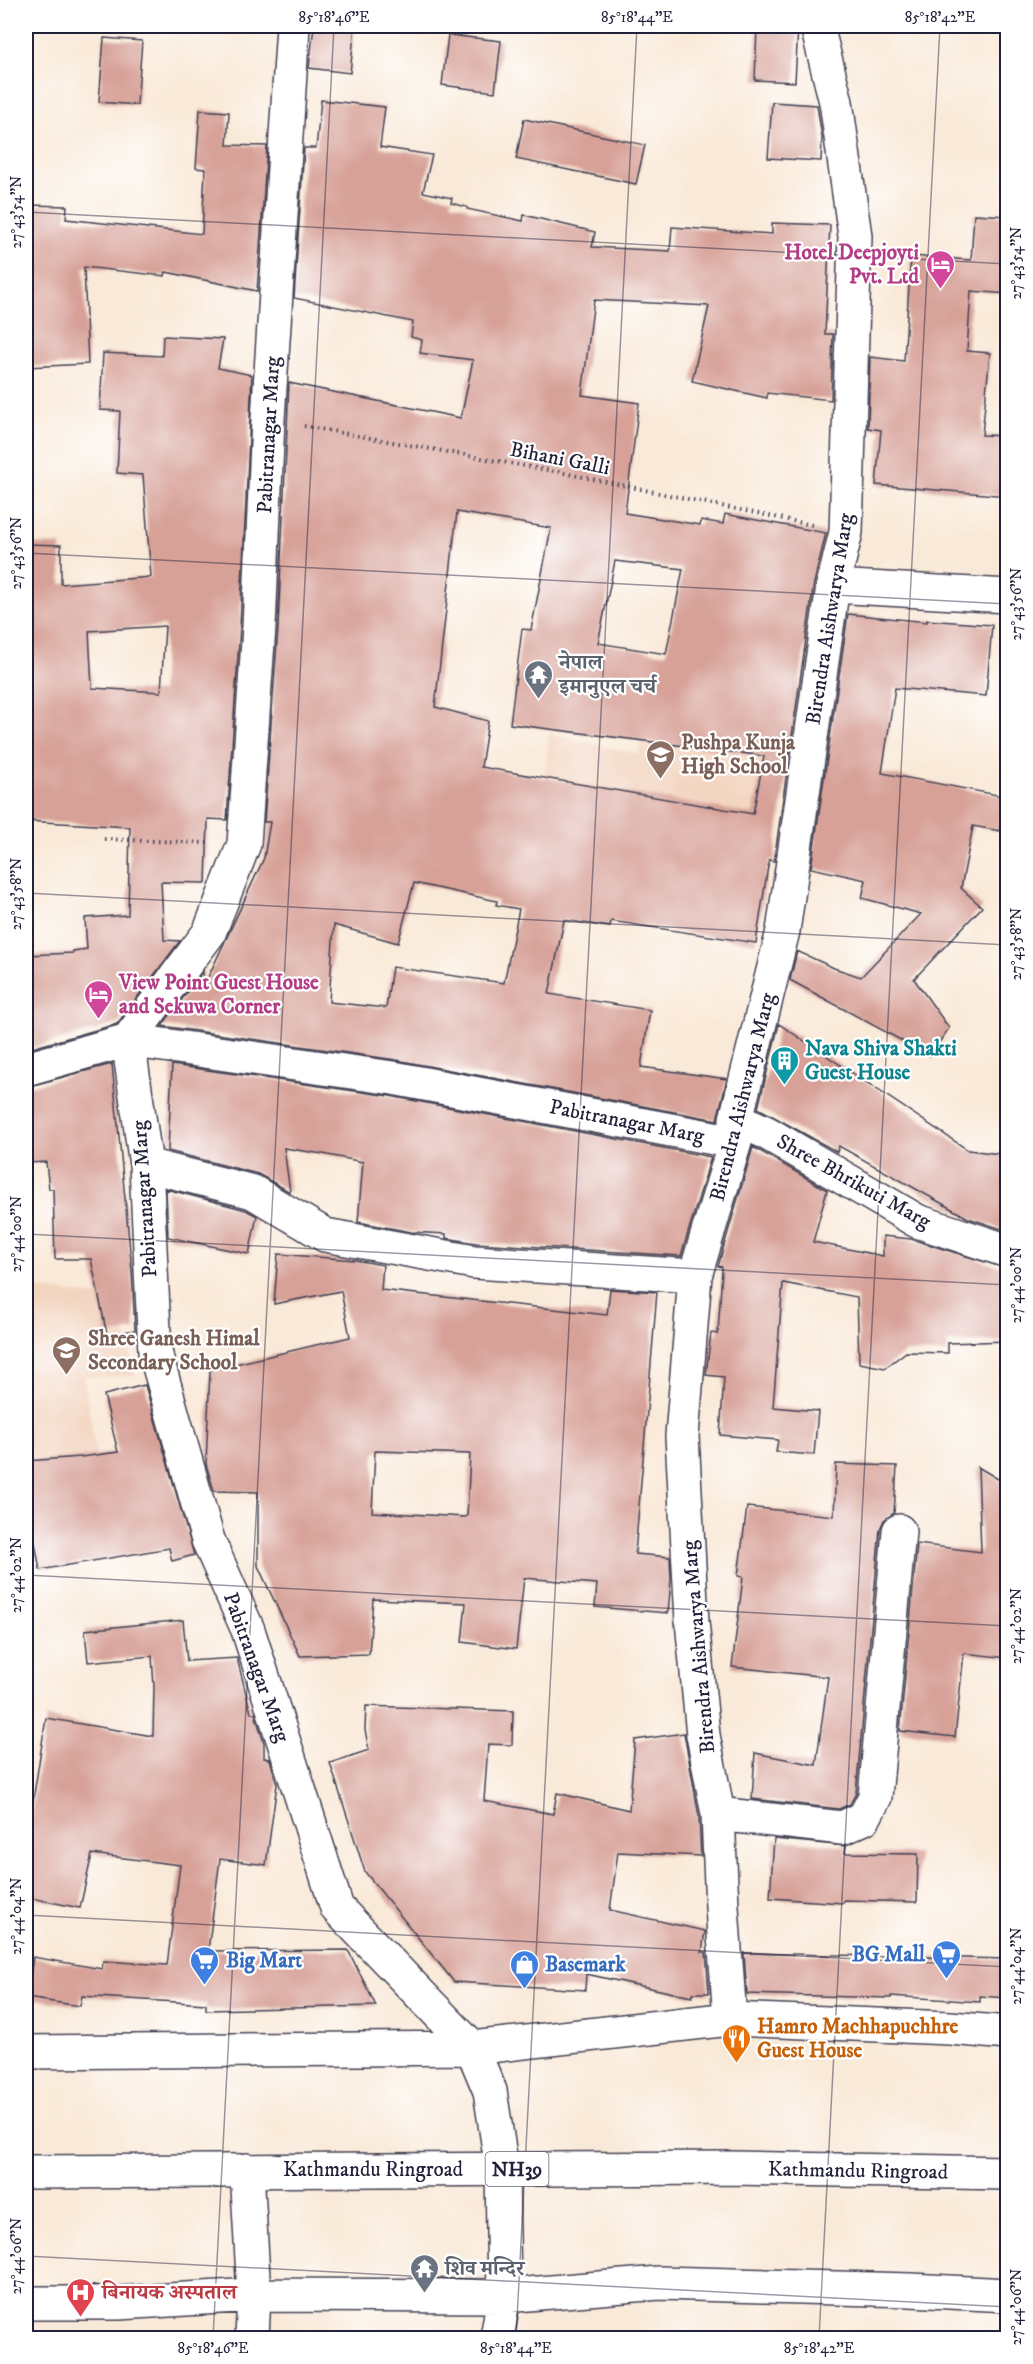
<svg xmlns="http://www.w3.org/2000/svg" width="1033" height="2364" font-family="'IM FELL DW Pica','Noto Serif Devanagari',serif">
	<rect width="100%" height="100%" fill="#fff"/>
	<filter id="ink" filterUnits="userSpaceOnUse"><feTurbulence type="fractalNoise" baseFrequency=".0167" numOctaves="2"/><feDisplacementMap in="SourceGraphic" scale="12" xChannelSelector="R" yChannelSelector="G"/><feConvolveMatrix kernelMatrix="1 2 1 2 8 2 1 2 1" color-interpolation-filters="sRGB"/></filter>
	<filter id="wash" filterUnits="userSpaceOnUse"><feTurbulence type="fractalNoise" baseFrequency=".008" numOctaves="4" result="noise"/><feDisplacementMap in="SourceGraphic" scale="24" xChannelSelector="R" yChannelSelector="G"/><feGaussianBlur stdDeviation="1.35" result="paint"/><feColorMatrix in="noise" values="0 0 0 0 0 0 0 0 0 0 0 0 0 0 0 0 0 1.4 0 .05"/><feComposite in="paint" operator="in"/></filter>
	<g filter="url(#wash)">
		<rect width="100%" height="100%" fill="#f9e9d8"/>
		<path fill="#f3d4bf" d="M 653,677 L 786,705 L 764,871 L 542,803 L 549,734 L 639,754 Z
			M 26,1287 L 118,1299 L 135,1376 L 84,1377 L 97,1461 L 26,1466 Z"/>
		<g id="blocks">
			<path fill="#d7a198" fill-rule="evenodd" d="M 314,26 L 355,26 L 350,73 L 309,68 Z
				M 757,26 L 798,26 L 795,82 L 755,80 Z
				M 448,35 L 501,41 L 495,92 L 442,85 Z
				M 104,38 L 142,41 L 137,105 L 99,102 Z
				M 321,100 L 385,107 L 380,147 L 432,155 L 423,192 L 452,198 L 451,203 L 467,207 L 467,209 L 523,221 L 524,215 L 595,232 L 592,247 L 670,251 L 672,227 L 772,234 L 772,223 L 830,225 L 825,334 L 833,334 L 831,400 L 767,393 L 767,398 L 692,381 L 709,306 L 594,300 L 582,395 L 639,403 L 625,513 L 700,525 L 701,520 L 723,524 L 725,514 L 826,533 L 814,583 L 774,861 L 769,860 L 756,943 L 611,921 L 610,927 L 564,920 L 549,994 L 650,1010 L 641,1067 L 727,1079 L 717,1120 L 396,1060 L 162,1026 L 203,971 L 203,988 L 264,858 L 270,822 L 264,822 L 278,628 L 289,383 L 461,418 L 473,360 L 420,353 L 422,340 L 411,337 L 413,322 L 294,298 L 304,148 L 316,148 ZM 457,512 L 551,528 L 531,630 L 522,629 L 510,724 L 764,756 L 753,814 L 481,767 L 488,721 L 435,707 ZM 615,561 L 683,569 L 666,654 L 598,643 ZM 414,883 L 497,901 L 496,905 L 519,909 L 504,983 L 392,967 L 386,1008 L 329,1002 L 334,925 L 398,943 Z
				M 772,102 L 817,105 L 822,138 L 821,161 L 768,158 Z
				M 200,110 L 229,112 L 227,145 L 267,146 L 257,291 L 166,272 L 165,276 L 84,267 L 88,364 L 26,367 L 26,205 L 67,206 L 66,219 L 202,234 L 205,169 L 196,168 Z
				M 524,119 L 645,145 L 636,184 L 516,159 Z
				M 974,214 L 1008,216 L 1008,294 L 971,291 L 967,351 L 990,353 L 982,435 L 1008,436 L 1008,496 L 876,485 L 881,430 L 868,428 L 870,357 L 904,361 L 911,256 L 971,260 Z
				M 163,336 L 223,339 L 218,368 L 252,375 L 240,626 L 227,820 L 208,819 L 206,883 L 161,882 L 164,940 L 180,941 L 117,1024 L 32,1048 L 27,955 L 73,953 L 73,951 L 87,949 L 85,918 L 128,915 L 130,827 L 26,821 L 26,726 L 28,726 L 26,680 L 26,544 L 61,545 L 61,584 L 151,577 L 143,475 L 117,473 L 120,411 L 100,410 L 103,353 L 162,356 ZM 165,626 L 161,692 L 92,688 L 89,631 Z
				M 848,614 L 927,622 L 927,620 L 992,625 L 986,696 L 895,688 L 882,773 L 1008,797 L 1008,808 L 1000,831 L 973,826 L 961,888 L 982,907 L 914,979 L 949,1028 L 930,1056 L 790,980 L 797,951 L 834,968 L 861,977 L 921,914 L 862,898 L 866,880 L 811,868 Z
				M 779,1024 L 968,1150 L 1008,1155 L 1008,1231 L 968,1218 L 839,1146 L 837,1152 L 758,1108 Z
				M 112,1064 L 132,1271 L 135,1330 L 107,1335 L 91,1259 L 55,1259 L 53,1189 L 49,1189 L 46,1162 L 26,1163 L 26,1087 Z
				M 172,1065 L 390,1096 L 711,1157 L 681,1256 L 476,1243 L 446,1238 L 446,1234 L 411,1232 L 358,1222 L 363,1162 L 323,1154 L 284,1148 L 290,1192 L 258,1174 L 168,1151 Z
				M 753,1147 L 827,1190 L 813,1242 L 883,1256 L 883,1236 L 911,1239 L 1008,1269 L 1008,1341 L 948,1343 L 948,1353 L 906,1352 L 885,1368 L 859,1363 L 857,1297 L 783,1283 L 773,1407 L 818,1411 L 814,1455 L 776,1452 L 778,1440 L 720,1435 L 724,1377 L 706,1375 L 711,1333 L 718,1334 L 722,1270 L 722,1267 L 718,1266 Z
				M 166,1189 L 246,1210 L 257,1216 L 249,1254 L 168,1237 Z
				M 278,1254 L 355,1260 L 383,1265 L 381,1290 L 607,1315 L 610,1289 L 657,1292 L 635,1554 L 670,1557 L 671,1579 L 668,1613 L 595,1607 L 597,1584 L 524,1578 L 516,1649 L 462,1642 L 466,1603 L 373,1599 L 369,1654 L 300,1656 L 258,1566 L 258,1492 L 214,1491 L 206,1464 L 210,1370 L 350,1337 L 341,1291 L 274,1304 ZM 375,1451 L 470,1454 L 467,1516 L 465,1517 L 372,1512 Z
				M 145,1385 L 194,1555 L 172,1561 L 169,1548 L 40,1570 L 30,1515 L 26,1515 L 26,1461 L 81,1457 L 118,1452 L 104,1395 Z
				M 836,1464 L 897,1466 L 894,1513 L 884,1520 L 880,1529 L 856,1793 L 850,1804 L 839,1809 L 752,1799 L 755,1753 L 816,1765 L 828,1677 L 732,1667 L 743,1577 L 738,1576 L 747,1507 L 834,1516 Z
				M 978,1467 L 1008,1485 L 1008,1658 L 964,1653 L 955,1737 L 900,1731 L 917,1544 L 981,1552 Z
				M 183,1620 L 187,1661 L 237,1658 L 251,1713 L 255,1713 L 264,1743 L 264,1758 L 270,1759 L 277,1784 L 266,1865 L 220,1859 L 208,1951 L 348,1950 L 376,2006 L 206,2010 L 206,2004 L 82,1996 L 80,2006 L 27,1998 L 33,1957 L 102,1969 L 103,1961 L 167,1965 L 180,1865 L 92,1854 L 80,1908 L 26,1897 L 26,1832 L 28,1833 L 46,1718 L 153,1736 L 154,1687 L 152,1656 L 88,1662 L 85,1630 Z
				M 366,1706 L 513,1711 L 512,1745 L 488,1744 L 484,1801 L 553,1814 L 557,1793 L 629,1810 L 635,1740 L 684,1733 L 699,1816 L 701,1856 L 618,1852 L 610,1910 L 705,1931 L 702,1952 L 706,1952 L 709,1993 L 693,1993 L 692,1997 L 586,1974 L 585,1990 L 454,1982 L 365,1872 L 330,1763 L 369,1750 L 365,1730 Z
				M 774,1839 L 846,1846 L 845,1853 L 918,1854 L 917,1902 L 844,1900 L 843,1903 L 770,1898 Z
				M 744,1953 L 1008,1959 L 1008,1998 L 980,1996 L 980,2002 L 891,1996 L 891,1998 L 747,1994 Z"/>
		</g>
	</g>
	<g filter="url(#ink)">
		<use href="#blocks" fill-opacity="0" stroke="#424053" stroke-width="1.5"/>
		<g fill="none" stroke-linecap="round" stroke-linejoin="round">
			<defs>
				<path id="minor" d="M 293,26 L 268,419 L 259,627 L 244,844 L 209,933 L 128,1040 L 146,1165 L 155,1352 L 208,1540 L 248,1630 L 337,1908 L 472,2048 L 490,2091 L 502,2169 L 504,2296 L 497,2338
					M 833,586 L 1008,596
					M 26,1069 L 128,1040 L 393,1078 L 735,1142
					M 736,1119 L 765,1132 L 917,1221 L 1008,1251
					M 146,1165 L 253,1192 L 325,1235 L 474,1262 L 695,1276
					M 718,1814 L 842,1828 L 864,1818 L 875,1797 L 899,1531
					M 730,2019 L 722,1907 L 718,1814 L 703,1735 L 692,1621 L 682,1436 L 695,1276 L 735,1142 L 736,1119 L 783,931 L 833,586 L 846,532 L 855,236 L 836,102 L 817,26
					M 26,2052 L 472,2048 L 730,2019 L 950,2028 L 1008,2033
					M 247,2170 L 254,2295 L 252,2338
					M 26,2303 L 118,2303 L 254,2295 L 504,2296 L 659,2283 L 910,2290 L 1008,2295"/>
				<path id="highway" d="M 26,2172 L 733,2168 L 1008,2173"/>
			</defs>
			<use href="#minor" stroke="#424053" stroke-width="36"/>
			<use href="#highway" stroke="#424053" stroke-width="36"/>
			<path stroke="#424053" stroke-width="4" stroke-dasharray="1.5 4.5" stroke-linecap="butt" d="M 304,426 L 564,473 L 812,525
				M 104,839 L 207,843"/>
			<use href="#minor" stroke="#fff" stroke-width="33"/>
			<use href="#highway" stroke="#fff" stroke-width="33"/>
		</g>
	</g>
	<path fill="none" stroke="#22223b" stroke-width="1.5" stroke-opacity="0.45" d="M 26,132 L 31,26M 26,212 L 1008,264M 26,553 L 1008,604M 26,893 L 1008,945M 26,1234 L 1008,1285M 26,1575 L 1008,1626M 26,1915 L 1008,1967M 26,2256 L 1008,2307M 213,2338 L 334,26M 516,2338 L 637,26M 819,2338 L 940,26"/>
	<defs>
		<symbol id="hotel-pin" viewBox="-11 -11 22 30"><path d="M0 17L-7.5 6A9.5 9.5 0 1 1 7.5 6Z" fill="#d1479c" stroke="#fff"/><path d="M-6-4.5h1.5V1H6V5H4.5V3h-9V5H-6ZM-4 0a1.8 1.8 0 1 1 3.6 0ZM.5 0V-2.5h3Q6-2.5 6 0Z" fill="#fff"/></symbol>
		<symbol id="temple-pin" viewBox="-11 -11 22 30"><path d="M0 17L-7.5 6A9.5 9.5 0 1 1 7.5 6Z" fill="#6b7280" stroke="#fff"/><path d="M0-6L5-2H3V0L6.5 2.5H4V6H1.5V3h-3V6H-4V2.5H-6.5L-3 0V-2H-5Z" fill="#fff"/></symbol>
		<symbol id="school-pin" viewBox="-11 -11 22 30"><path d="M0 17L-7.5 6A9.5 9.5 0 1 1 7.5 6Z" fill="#8d6e63" stroke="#fff"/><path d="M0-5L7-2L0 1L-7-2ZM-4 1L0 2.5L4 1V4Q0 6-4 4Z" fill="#fff"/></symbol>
		<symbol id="building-pin" viewBox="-11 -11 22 30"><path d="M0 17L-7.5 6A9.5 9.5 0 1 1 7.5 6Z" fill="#0f9aa8" stroke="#fff"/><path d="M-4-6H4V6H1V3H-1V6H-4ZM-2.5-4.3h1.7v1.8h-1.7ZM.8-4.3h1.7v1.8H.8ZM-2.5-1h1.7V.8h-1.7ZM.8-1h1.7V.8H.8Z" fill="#fff"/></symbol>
		<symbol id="supermarket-pin" viewBox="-11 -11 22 30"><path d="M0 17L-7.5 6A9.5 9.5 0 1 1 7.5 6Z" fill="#3f7fe0" stroke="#fff"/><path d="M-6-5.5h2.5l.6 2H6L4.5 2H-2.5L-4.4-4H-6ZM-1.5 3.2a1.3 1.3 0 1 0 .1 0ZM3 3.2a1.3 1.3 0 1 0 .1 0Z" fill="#fff"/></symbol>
		<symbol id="shop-pin" viewBox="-11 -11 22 30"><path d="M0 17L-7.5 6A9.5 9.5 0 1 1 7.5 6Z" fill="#3f7fe0" stroke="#fff"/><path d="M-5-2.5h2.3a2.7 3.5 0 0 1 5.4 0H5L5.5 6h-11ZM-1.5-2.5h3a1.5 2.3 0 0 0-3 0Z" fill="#fff"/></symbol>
		<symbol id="restaurant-pin" viewBox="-11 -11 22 30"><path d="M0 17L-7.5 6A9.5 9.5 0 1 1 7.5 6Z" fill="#e8710a" stroke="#fff"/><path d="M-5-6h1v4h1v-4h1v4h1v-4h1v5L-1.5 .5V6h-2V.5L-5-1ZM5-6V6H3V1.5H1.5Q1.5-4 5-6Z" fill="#fff"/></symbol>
		<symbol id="hospital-pin" viewBox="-11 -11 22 30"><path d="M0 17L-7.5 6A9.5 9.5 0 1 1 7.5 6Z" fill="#e0444e" stroke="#fff"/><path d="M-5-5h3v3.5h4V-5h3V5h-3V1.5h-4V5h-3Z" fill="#fff"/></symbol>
	</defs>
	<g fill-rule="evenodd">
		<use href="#hotel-pin" x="924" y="248" width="33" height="45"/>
		<use href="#temple-pin" x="522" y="658" width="33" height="45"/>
		<use href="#school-pin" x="644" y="738" width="33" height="45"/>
		<use href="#hotel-pin" x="82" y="978" width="33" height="45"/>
		<use href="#building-pin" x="768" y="1044" width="33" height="45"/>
		<use href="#school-pin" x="50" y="1334" width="33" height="45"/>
		<use href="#supermarket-pin" x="930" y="1938" width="33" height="45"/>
		<use href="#supermarket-pin" x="188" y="1944" width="33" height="45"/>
		<use href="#shop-pin" x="508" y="1948" width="33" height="45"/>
		<use href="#restaurant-pin" x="720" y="2022" width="33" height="45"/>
		<use href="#temple-pin" x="408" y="2252" width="33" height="45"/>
		<use href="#hospital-pin" x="64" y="2276" width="33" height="45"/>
	</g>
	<g text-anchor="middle" stroke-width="4.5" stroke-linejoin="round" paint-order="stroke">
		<rect fill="#fff" stroke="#646476" stroke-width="1.5" x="485.5" y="2152" width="63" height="34" rx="4.5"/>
		<g font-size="20" font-weight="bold" fill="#22223b">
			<text x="517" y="2176">NH39</text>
		</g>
		<g font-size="21" font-weight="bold" fill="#b23c85" stroke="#fff" text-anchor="end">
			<text x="919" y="259">Hotel Deepjoyti<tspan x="919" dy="24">Pvt. Ltd</tspan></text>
			<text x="119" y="989" text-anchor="start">View Point Guest House<tspan x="119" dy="24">and Sekuwa Corner</tspan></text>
		</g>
		<g font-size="21" fill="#22223b" stroke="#fff">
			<text transform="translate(268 435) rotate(-87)" y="7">Pabitranagar Marg</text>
			<text transform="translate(560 458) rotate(11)" y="7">Bihani Galli</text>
			<text transform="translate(829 619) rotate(-81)" y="7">Birendra Aishwarya Marg</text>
			<text transform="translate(742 1097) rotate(-76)" y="7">Birendra Aishwarya Marg</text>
			<text transform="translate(627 1121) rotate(11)" y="7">Pabitranagar Marg</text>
			<text transform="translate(854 1181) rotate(29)" y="7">Shree Bhrikuti Marg</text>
			<text transform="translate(144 1199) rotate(-94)" y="7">Pabitranagar Marg</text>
			<text transform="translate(698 1647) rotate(-95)" y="7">Birendra Aishwarya Marg</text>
			<text transform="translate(257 1667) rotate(70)" y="7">Pabitranagar Marg</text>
			<text x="373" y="2176">Kathmandu Ringroad</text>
			<text transform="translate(858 2170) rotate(1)" y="7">Kathmandu Ringroad</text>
		</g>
		<g font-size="21" font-weight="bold" fill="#5b616d" stroke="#fff" text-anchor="start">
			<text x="559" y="669">नेपाल<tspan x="559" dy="24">इमानुएल चर्च</tspan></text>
			<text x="445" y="2275">शिव मन्दिर</text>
		</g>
		<g font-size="21" font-weight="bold" fill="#785e54" stroke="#fff" text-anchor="start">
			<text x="681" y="749">Pushpa Kunja<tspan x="681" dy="24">High School</tspan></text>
			<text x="88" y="1345">Shree Ganesh Himal<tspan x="88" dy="24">Secondary School</tspan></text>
		</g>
		<g font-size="21" font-weight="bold" fill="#0d838f" stroke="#fff" text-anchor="start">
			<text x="805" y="1055">Nava Shiva Shakti<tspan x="805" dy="24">Guest House</tspan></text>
		</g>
		<g font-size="21" font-weight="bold" fill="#366cbe" stroke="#fff" text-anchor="start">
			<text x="925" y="1961" text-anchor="end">BG Mall</text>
			<text x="226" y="1967">Big Mart</text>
			<text x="545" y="1971">Basemark</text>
		</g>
		<g font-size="21" font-weight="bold" fill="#c56008" stroke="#fff" text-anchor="start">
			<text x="757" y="2033">Hamro Machhapuchhre<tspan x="757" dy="24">Guest House</tspan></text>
		</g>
		<g font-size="21" font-weight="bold" fill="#be3a42" stroke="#fff" text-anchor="start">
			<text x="102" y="2299">बिनायक अस्पताल</text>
		</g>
	</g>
	<rect width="1033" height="2364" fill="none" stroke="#fff" stroke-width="66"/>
	<rect x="33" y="33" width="967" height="2298" fill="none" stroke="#22223b" stroke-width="2"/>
	<g font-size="15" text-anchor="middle" fill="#22223b">
		<text x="334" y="22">85°18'46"E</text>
		<text x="637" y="22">85°18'44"E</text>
		<text x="940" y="22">85°18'42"E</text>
		<text transform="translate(16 212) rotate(-90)" y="5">27°43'54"N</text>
		<text transform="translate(1016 263) rotate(-90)" y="5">27°43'54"N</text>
		<text transform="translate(16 553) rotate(-90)" y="5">27°43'56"N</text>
		<text transform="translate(1016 604) rotate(-90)" y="5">27°43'56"N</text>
		<text transform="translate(16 894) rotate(-90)" y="5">27°43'58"N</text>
		<text transform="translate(1016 944) rotate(-90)" y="5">27°43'58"N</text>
		<text transform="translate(16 1234) rotate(-90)" y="5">27°44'00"N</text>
		<text transform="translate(1016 1285) rotate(-90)" y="5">27°44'00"N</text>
		<text transform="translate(16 1575) rotate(-90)" y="5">27°44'02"N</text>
		<text transform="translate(1016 1626) rotate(-90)" y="5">27°44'02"N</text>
		<text transform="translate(16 1916) rotate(-90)" y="5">27°44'04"N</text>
		<text transform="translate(1016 1966) rotate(-90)" y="5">27°44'04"N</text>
		<text transform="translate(16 2256) rotate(-90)" y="5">27°44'06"N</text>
		<text transform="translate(1016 2307) rotate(-90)" y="5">27°44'06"N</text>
		<text x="213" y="2353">85°18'46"E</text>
		<text x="516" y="2353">85°18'44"E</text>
		<text x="819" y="2353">85°18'42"E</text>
	</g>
</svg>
